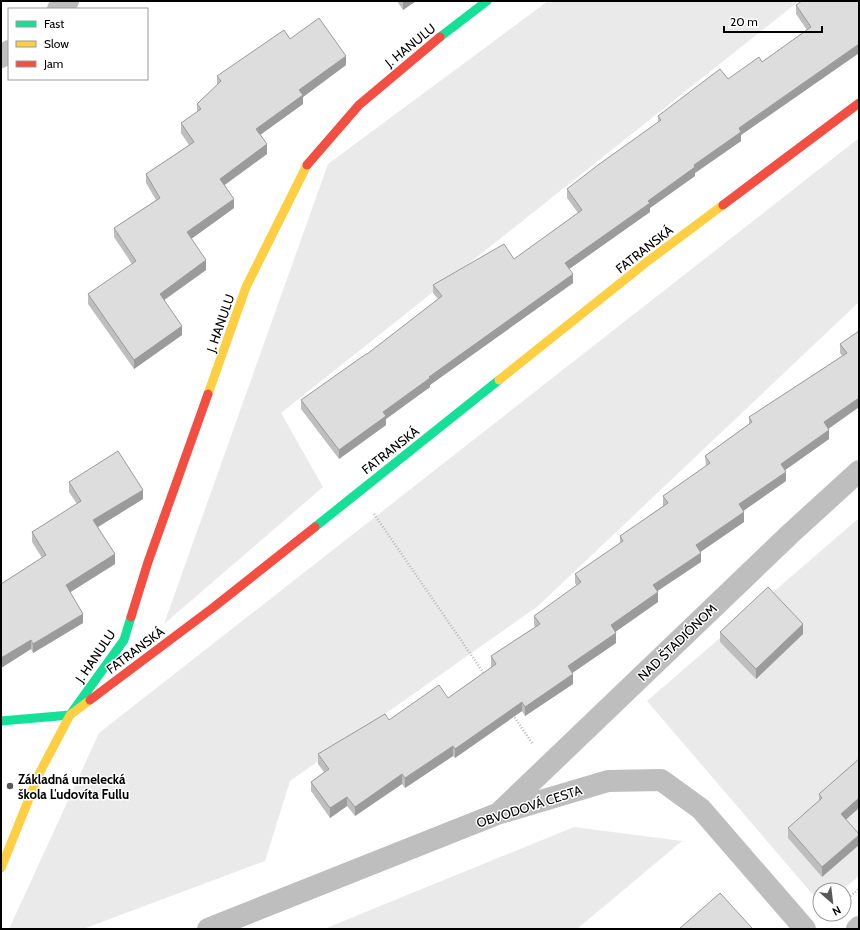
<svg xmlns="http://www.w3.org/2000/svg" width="860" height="930" font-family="Cabin,sans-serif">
	<rect width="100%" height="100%" fill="#fff"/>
	<path fill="#eaeaea" d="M 548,1 L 799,1 L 281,413 L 323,487 L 164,624 L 328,164 Z
		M 859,138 L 859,302 L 538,606 L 290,781 L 265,861 L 83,929 L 9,929 L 99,733 Z
		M 859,518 L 859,876 L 842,890 L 820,890 L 820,903 L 647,701 Z
		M 574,827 L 682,841 L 577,929 L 324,929 Z"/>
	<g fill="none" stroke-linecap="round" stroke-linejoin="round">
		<path stroke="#b8b8b8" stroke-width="2.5" stroke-dasharray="1 2" stroke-linecap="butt" d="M 374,514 L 485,675
			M 513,715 L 532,743
			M 846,900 L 859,889"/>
		<path stroke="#bebebe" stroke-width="22" d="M 58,9 L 68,1
			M 1,57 L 9,51
			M 500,812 L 789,535 L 859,471
			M 208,929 L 497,814 L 608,781 L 661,780 L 701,809 L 805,929
			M 857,929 L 859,927"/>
		<path stroke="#16e098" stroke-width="9" d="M 440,37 L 487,1
			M 315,527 L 499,380
			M 1,721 L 70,715 L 124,640 L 131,617"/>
		<path stroke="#ffcf43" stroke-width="9" d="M 499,380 L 648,261 L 723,205
			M 208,394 L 246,287 L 307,165
			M 1,868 L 39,774 L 70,715 L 90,700"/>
		<path stroke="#f24e42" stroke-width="9" d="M 307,165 L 359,105 L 440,37
			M 723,205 L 859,103
			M 131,617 L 148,562 L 208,394
			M 90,700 L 214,607 L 315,527"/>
	</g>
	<path fill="#bebebe" d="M 397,1 L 416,1 L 403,10 Z
		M 859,1 L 859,53 L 741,135 L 741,141 L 695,173 L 695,176 L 650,208 L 650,212 L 569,269 L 573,283 L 430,385 L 430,387 L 386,419 L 386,425 L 339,459 L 301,409 L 301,400 L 367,354 L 438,299 L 433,293 L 433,285 L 514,259 L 578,213 L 567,198 L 567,189 L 658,122 L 658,116 L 728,79 L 762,62 L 807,30 L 796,14 L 796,5 Z
		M 346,65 L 303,97 L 303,104 L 260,135 L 267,154 L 225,185 L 234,208 L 191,239 L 206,270 L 164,300 L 182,335 L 134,369 L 88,304 L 88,294 L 132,264 L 114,237 L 114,228 L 156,200 L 146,183 L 146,174 L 189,145 L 181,133 L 181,123 L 197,112 L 197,104 L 217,85 L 217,76 Z
		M 859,331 L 859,407 L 828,429 L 829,439 L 785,470 L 786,481 L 743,511 L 744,522 L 700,552 L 701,562 L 657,591 L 658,602 L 615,632 L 616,643 L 572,673 L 573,684 L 525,716 L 522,711 L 455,758 L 453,756 L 405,788 L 402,784 L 355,816 L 347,806 L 330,818 L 311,791 L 311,782 L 324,772 L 318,764 L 318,754 L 389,720 L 448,698 L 492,667 L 491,666 L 491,656 L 535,627 L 534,625 L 534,616 L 577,586 L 575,583 L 575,574 L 620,543 L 620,536 L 663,506 L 663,496 L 706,466 L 705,456 L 749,424 L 749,417 L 842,356 L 840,353 L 840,344 Z
		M 69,482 L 143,499 L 98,527 L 115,564 L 70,592 L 83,623 L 33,653 L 31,649 L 1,668 L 1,584 L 42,558 L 32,542 L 32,532 L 77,504 L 69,492 Z
		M 720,632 L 803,634 L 756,679 L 720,642 Z
		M 859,759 L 859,808 L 846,819 L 822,877 L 788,838 L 788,828 L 819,801 L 819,794 Z"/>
	<path fill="#9b9b9b" d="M 403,1 L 416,1 L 403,10 Z
		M 859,44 L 859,53 L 741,135 L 741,141 L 695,173 L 695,176 L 650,208 L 650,212 L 565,272 L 565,263 L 694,165 L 739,128 Z
		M 346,56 L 346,65 L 303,97 L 303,104 L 256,138 L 256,129 L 299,90 Z
		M 267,144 L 267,154 L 220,188 L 220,179 Z
		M 234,199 L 234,208 L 187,242 L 187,232 Z
		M 206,260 L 206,270 L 160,303 L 160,294 Z
		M 573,274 L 573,283 L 430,385 L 430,387 L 386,419 L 386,425 L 339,459 L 339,450 L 383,412 L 429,377 Z
		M 182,326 L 182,335 L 134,369 L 134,360 Z
		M 859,398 L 859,407 L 824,432 L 824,422 Z
		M 829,430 L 829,439 L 781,473 L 781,464 Z
		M 786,472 L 786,481 L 739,514 L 739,504 Z
		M 143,490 L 143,499 L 93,530 L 93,520 Z
		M 744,512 L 744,522 L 696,555 L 696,545 Z
		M 701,553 L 701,562 L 653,594 L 653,585 Z
		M 115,554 L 115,564 L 66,595 L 66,585 Z
		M 658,592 L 658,602 L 611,635 L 611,625 Z
		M 83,614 L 83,623 L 33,653 L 33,644 Z
		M 803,624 L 803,634 L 756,679 L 756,669 Z
		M 616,633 L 616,643 L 568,676 L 568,666 Z
		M 31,640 L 31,649 L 1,668 L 1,658 Z
		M 573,674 L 573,684 L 525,716 L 525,707 Z
		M 522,702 L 522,711 L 455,758 L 455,749 Z
		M 453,746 L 453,756 L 405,788 L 405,778 Z
		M 402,774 L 402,784 L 355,816 L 355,807 Z
		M 347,797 L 347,806 L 330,818 L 330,808 Z
		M 859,798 L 859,808 L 841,824 L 841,814 Z
		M 859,835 L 859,845 L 822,877 L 822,867 Z"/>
	<path fill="#ddd" stroke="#9b9b9b" d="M 802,1 L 859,1 L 859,44 L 739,128 L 741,132 L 694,165 L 695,167 L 648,201 L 650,203 L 565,263 L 573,274 L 429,377 L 430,378 L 383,412 L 386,416 L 339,450 L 301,400 L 366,354 L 367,354 L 442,296 L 433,285 L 504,244 L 514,259 L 582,210 L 567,189 L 598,165 L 661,120 L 658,116 L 720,69 L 728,79 L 759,57 L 762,62 L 811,27 L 796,5 Z
		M 319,18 L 346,56 L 299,90 L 303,95 L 256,129 L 267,144 L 220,179 L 234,199 L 187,232 L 206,260 L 160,294 L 182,326 L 134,360 L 88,294 L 136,261 L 114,228 L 160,198 L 146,174 L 194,142 L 181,123 L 201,109 L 197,104 L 221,81 L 217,76 L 284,30 L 290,39 Z
		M 859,331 L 859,398 L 824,422 L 829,430 L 781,464 L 786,472 L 739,504 L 744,512 L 696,545 L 701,553 L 653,585 L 658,592 L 611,625 L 616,633 L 568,666 L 573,674 L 525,707 L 522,702 L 455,749 L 453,746 L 405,778 L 402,774 L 355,807 L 347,797 L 330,808 L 311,782 L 329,769 L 318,754 L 385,714 L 389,720 L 439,685 L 448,698 L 496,664 L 491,656 L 540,624 L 534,616 L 581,582 L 575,574 L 623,541 L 620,536 L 668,503 L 663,496 L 710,463 L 705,456 L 752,422 L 749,417 L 847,353 L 840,344 Z
		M 118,451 L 143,490 L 93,520 L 115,554 L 66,585 L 83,614 L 33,644 L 31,640 L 1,658 L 1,584 L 46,555 L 32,532 L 81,501 L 69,482 Z
		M 768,587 L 803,624 L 756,669 L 720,632 Z
		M 859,759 L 859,798 L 841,814 L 859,834 L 859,835 L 822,867 L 788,828 L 822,798 L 819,794 Z
		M 720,893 L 752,928 L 751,929 L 679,929 Z"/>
	<circle fill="#595959" stroke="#fff" stroke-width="1.5" cx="10" cy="786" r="4"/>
	<g text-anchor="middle" stroke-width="3" stroke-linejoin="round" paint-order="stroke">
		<g font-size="13" fill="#000" stroke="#fff">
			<text transform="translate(410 45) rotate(-39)" y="5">J. HANULU</text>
			<text transform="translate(644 249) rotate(-38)" y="5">FATRANSKÁ</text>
			<text transform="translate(220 323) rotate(-71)" y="5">J. HANULU</text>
			<text transform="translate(390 450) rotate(-38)" y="5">FATRANSKÁ</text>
			<text transform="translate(677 642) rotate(-44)" y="5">NAD ŠTADIÓNOM</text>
			<text transform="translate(135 650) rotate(-37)" y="5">FATRANSKÁ</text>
			<text transform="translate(95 656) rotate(-56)" y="5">J. HANULU</text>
			<text transform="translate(529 806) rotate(-18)" y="5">OBVODOVÁ CESTA</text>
		</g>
		<g font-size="13" font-weight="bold" fill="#000" stroke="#fff" text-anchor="start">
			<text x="18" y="784">Základná umelecká<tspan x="18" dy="15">škola Ľudovíta Fullu</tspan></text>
		</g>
	</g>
	<rect width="860" height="930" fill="none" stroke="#000000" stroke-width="4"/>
	<rect x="8" y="8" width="140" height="72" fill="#ffffff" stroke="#999999"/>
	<rect x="16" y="21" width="20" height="6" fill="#16e098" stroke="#999999"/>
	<text x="44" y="28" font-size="12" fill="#000000">Fast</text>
	<rect x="16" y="41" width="20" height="6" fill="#ffcf43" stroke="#999999"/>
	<text x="44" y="48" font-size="12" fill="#000000">Slow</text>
	<rect x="16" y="61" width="20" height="6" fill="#f24e42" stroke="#999999"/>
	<text x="44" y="68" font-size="12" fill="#000000">Jam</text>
	<g transform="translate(832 902) rotate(152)"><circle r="19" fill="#ffffff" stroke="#999999"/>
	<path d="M0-3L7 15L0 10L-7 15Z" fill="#595959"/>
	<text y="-6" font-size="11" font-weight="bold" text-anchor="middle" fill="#000000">N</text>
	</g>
	<path d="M724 26v6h98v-6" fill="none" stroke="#000000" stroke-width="2"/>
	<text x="730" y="26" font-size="12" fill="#000000" stroke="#ffffff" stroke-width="3" paint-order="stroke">20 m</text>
</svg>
